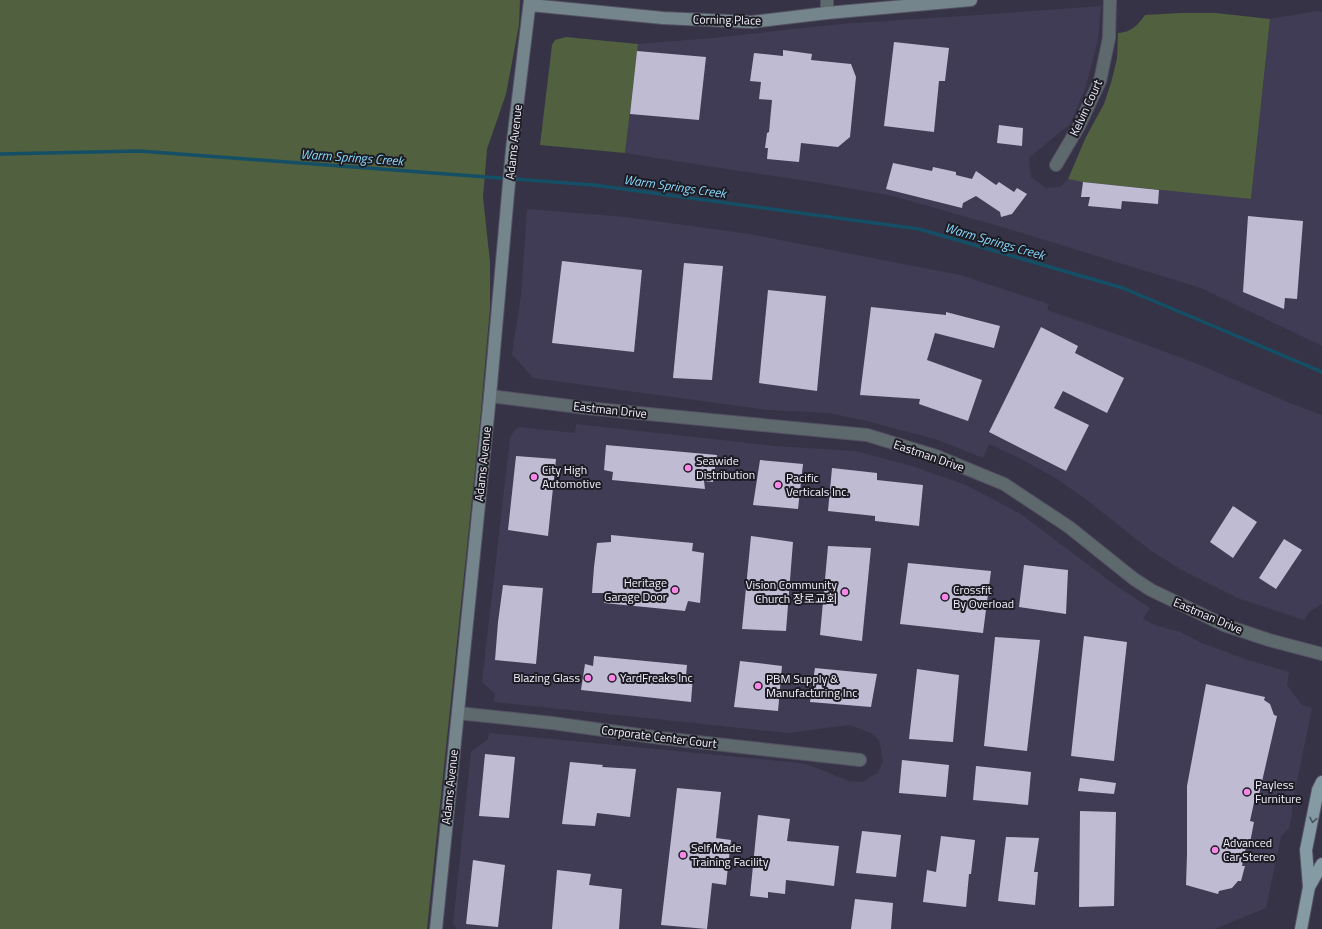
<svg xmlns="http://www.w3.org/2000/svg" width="1322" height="929" font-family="'Titillium Web','Noto Sans KR',sans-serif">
	<rect width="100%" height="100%" fill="#363346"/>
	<path fill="#403c55" d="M 1101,6 L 1098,40 L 1085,89 L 1070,124 L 1029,158 L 1031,177 L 1046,188 L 1060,187 L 1068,179 L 1251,199 L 1270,19 L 1317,11 L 1322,12 L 1322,346 L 1201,288 L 1009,229 L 893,196 L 821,183 L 733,170 L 625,153 L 638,44 L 713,38 L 840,24 L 992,14 Z
		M 527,209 L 626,217 L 749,234 L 960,275 L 1049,304 L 1047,310 L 1125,337 L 1190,361 L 1300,407 L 1322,415 L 1322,604 L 1310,611 L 1304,620 L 1240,599 L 1180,569 L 1150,550 L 1084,498 L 1057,479 L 1021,459 L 989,444 L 983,458 L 938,440 L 871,422 L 829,413 L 768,410 L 533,378 L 512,354 L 521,296 Z
		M 576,424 L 776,446 L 855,451 L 912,466 L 966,485 L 1021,514 L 1115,585 L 1150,608 L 1143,619 L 1155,625 L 1180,632 L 1202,643 L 1245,659 L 1289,672 L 1287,685 L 1302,705 L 1312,708 L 1293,801 L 1292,815 L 1289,828 L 1281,837 L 1266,908 L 1215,929 L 457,929 L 453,924 L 471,752 L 488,739 L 489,733 L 800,763 L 809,765 L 849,781 L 862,782 L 878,773 L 883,761 L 879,740 L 871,733 L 850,725 L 787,733 L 494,702 L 495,694 L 482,682 L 510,438 L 514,431 L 519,427 L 575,433 Z"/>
	<path fill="#51603f" d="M 0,0 L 520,0 L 519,25 L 506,94 L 487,149 L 483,197 L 490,262 L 490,308 L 480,422 L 427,929 L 0,929 Z
		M 1180,13 L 1216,13 L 1270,19 L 1251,199 L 1083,182 L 1068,179 L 1086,137 L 1104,104 L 1111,83 L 1117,59 L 1118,33 C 1130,33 1139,24 1145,15 Z
		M 566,37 L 638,44 L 625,153 L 540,145 L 552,45 L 555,40 Z"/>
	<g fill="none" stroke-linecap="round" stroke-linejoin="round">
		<path stroke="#144f66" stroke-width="3.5" d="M 0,154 L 139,151 L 594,185 L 919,229 L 1123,288 L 1322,372"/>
	</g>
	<path fill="#bebbd3" d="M 894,42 L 949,48 L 945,81 L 939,81 L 934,132 L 884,126 Z
		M 783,50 L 812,54 L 811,60 L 851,64 L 856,77 L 850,137 L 838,147 L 801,143 L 799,162 L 767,159 L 768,148 L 765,148 L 767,133 L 769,132 L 772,100 L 759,99 L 761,82 L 750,81 L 754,53 L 783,56 Z
		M 637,51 L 706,57 L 699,120 L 630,114 Z
		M 999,125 L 1023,128 L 1022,146 L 997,143 Z
		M 893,163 L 932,171 L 933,167 L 956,172 L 956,175 L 972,179 L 976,171 L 996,185 L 999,182 L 1014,192 L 1017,188 L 1027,194 L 1012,214 L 1001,217 L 1000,212 L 976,196 L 963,203 L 962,208 L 886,189 Z
		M 1083,182 L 1159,190 L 1158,204 L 1122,201 L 1121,209 L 1088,206 L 1090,197 L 1081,197 Z
		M 1248,216 L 1303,221 L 1297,299 L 1285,298 L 1284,309 L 1243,292 Z
		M 562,261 L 642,270 L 634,352 L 552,343 Z
		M 684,263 L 723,266 L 712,380 L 673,378 Z
		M 768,290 L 826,296 L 817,391 L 759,383 Z
		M 871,307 L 946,315 L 946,312 L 1000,326 L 994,348 L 935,333 L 927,360 L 982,380 L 968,421 L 919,404 L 920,399 L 860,395 Z
		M 1041,327 L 1078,346 L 1075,353 L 1124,378 L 1107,413 L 1063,391 L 1054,408 L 1089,425 L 1066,471 L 989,432 Z
		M 606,445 L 717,455 L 713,482 L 704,481 L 705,489 L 612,480 L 613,472 L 604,470 Z
		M 516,456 L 556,459 L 548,536 L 508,530 Z
		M 760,460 L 803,464 L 798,509 L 753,505 Z
		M 832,468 L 877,473 L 877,480 L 923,485 L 919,526 L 875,521 L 875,516 L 828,511 Z
		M 1233,506 L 1257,522 L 1233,558 L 1210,542 Z
		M 611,535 L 693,543 L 692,551 L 704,553 L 700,603 L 688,601 L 685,611 L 604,603 L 607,593 L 592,593 L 594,567 L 597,543 L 611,542 Z
		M 751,536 L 793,542 L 786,631 L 742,629 Z
		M 1284,539 L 1302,550 L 1276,589 L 1259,578 Z
		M 828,546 L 871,548 L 862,641 L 820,635 Z
		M 908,563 L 991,571 L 983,633 L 900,624 Z
		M 1024,565 L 1068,570 L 1066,614 L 1019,607 Z
		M 503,585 L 543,588 L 536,664 L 495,660 L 498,622 Z
		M 1084,636 L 1127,642 L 1114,761 L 1071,756 Z
		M 995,637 L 1040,640 L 1027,751 L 984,746 Z
		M 594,656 L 687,665 L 686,675 L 693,675 L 691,702 L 581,690 L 585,664 L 593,666 Z
		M 740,661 L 782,666 L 778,711 L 734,707 Z
		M 815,668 L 877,674 L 871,707 L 810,702 Z
		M 917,669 L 959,675 L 953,742 L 909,739 Z
		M 1206,684 L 1265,697 L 1264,700 L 1270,704 L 1274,715 L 1277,716 L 1258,799 L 1255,798 L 1250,821 L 1254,822 L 1249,848 L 1246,847 L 1242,866 L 1245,866 L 1241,881 L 1238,881 L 1232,888 L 1219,891 L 1218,894 L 1186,885 L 1187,854 L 1187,786 Z
		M 485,754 L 515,757 L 509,818 L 479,816 Z
		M 902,760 L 949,765 L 946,797 L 899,793 Z
		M 570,762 L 603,765 L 602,767 L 636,769 L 630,817 L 597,813 L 595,826 L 562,824 Z
		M 976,766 L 1031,772 L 1028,805 L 973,800 Z
		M 1080,778 L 1116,783 L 1114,794 L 1078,791 Z
		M 677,788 L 721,792 L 716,838 L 731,840 L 726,885 L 712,883 L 707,929 L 661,925 Z
		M 1080,811 L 1116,812 L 1114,906 L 1079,907 Z
		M 758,815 L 790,819 L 787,841 L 839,846 L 834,886 L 786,880 L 785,894 L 768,892 L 768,898 L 750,896 Z
		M 862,831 L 901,835 L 896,877 L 856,873 Z
		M 941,836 L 975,840 L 971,874 L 969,874 L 966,907 L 923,902 L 927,870 L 936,872 Z
		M 1006,837 L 1039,838 L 1034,872 L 1038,872 L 1035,905 L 998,901 Z
		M 473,860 L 505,865 L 498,927 L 466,924 Z
		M 557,870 L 591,874 L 589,885 L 622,889 L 619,929 L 552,929 Z
		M 855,899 L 893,903 L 891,929 L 851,929 Z"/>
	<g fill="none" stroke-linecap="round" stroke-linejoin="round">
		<defs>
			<path id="street" d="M 827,0 L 827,13
				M 1056,165 L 1079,126 L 1100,81 L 1109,38 L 1110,0
				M 490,396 L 586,408 L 867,435 L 936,456 L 1004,484 L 1069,527 L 1134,579 L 1151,590 L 1224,625 L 1269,640 L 1322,654
				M 458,713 L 552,723 L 661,738 L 860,760"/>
			<path id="secondary" d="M 530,5 L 663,18 L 752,22 L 827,13 L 971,0
				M 436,929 L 490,396 L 512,149 L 530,0"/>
			<path id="primary" d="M 1309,887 L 1322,864
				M 1301,929 L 1309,887 L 1306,850 L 1318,790 L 1322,782"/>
		</defs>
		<use href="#street" stroke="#545163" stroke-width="14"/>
		<use href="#secondary" stroke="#545163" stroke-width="14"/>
		<use href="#primary" stroke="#545163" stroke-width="14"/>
		<use href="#street" stroke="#5e696d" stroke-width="12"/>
		<use href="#secondary" stroke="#74858c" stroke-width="12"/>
		<use href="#primary" stroke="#849ba4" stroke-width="12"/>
	</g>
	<defs><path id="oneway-chevron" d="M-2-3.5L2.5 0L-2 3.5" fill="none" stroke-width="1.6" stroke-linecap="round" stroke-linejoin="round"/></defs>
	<use stroke="#4b555e" href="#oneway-chevron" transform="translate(1313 820) rotate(101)"/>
	<g fill="#f987e8" stroke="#1d1c24" stroke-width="1.5">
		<circle cx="688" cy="468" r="4"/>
		<circle cx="534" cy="477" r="4"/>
		<circle cx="778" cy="485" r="4"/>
		<circle cx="675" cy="590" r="4"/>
		<circle cx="845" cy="592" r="4"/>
		<circle cx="945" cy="597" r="4"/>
		<circle cx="588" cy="678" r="4"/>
		<circle cx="612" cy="678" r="4"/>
		<circle cx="758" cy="686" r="4"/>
		<circle cx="1247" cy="792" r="4"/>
		<circle cx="1215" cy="850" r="4"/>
		<circle cx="683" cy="855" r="4"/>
	</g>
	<g text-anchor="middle" stroke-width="4" stroke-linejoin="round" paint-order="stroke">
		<g font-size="12" fill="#f1effc" stroke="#1d1c24">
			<text transform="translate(727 20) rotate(1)" y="4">Corning Place</text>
			<text transform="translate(1086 108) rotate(-65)" y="4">Kelvin Court</text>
			<text transform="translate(514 142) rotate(-84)" y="4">Adams Avenue</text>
			<text transform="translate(610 410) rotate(6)" y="4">Eastman Drive</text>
			<text transform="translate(929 456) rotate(19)" y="4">Eastman Drive</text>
			<text transform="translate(483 464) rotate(-84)" y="4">Adams Avenue</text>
			<text transform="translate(1208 616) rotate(23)" y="4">Eastman Drive</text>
			<text transform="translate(659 737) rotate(7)" y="4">Corporate Center Court</text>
			<text transform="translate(450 787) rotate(-84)" y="4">Adams Avenue</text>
		</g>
		<g font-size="12" fill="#f1effc" stroke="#1d1c24" text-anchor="start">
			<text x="696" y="465">Seawide<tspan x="696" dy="14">Distribution</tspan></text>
			<text x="542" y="474">City High<tspan x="542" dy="14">Automotive</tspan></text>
			<text x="786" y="482">Pacific<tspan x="786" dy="14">Verticals Inc.</tspan></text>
			<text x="667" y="587" text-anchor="end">Heritage<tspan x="667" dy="14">Garage Door</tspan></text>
			<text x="837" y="589" text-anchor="end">Vision Community<tspan x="837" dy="14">Church 장로교회</tspan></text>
			<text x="953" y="594">Crossfit<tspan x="953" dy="14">By Overload</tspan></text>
			<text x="580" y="682" text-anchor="end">Blazing Glass</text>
			<text x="620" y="682">YardFreaks Inc</text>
			<text x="766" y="683">PBM Supply &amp;<tspan x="766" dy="14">Manufacturing Inc</tspan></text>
			<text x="1255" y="789">Payless<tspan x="1255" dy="14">Furniture</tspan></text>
			<text x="1223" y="847">Advanced<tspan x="1223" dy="14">Car Stereo</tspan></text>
			<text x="691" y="852">Self Made<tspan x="691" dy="14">Training Facility</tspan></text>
		</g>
		<g font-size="13" font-style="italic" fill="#88d8fc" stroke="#1d1c24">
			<text transform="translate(352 157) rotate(4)" y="5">Warm Springs Creek</text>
			<text transform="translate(675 186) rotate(8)" y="5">Warm Springs Creek</text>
			<text transform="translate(995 241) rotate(16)" y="5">Warm Springs Creek</text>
		</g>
	</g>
</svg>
